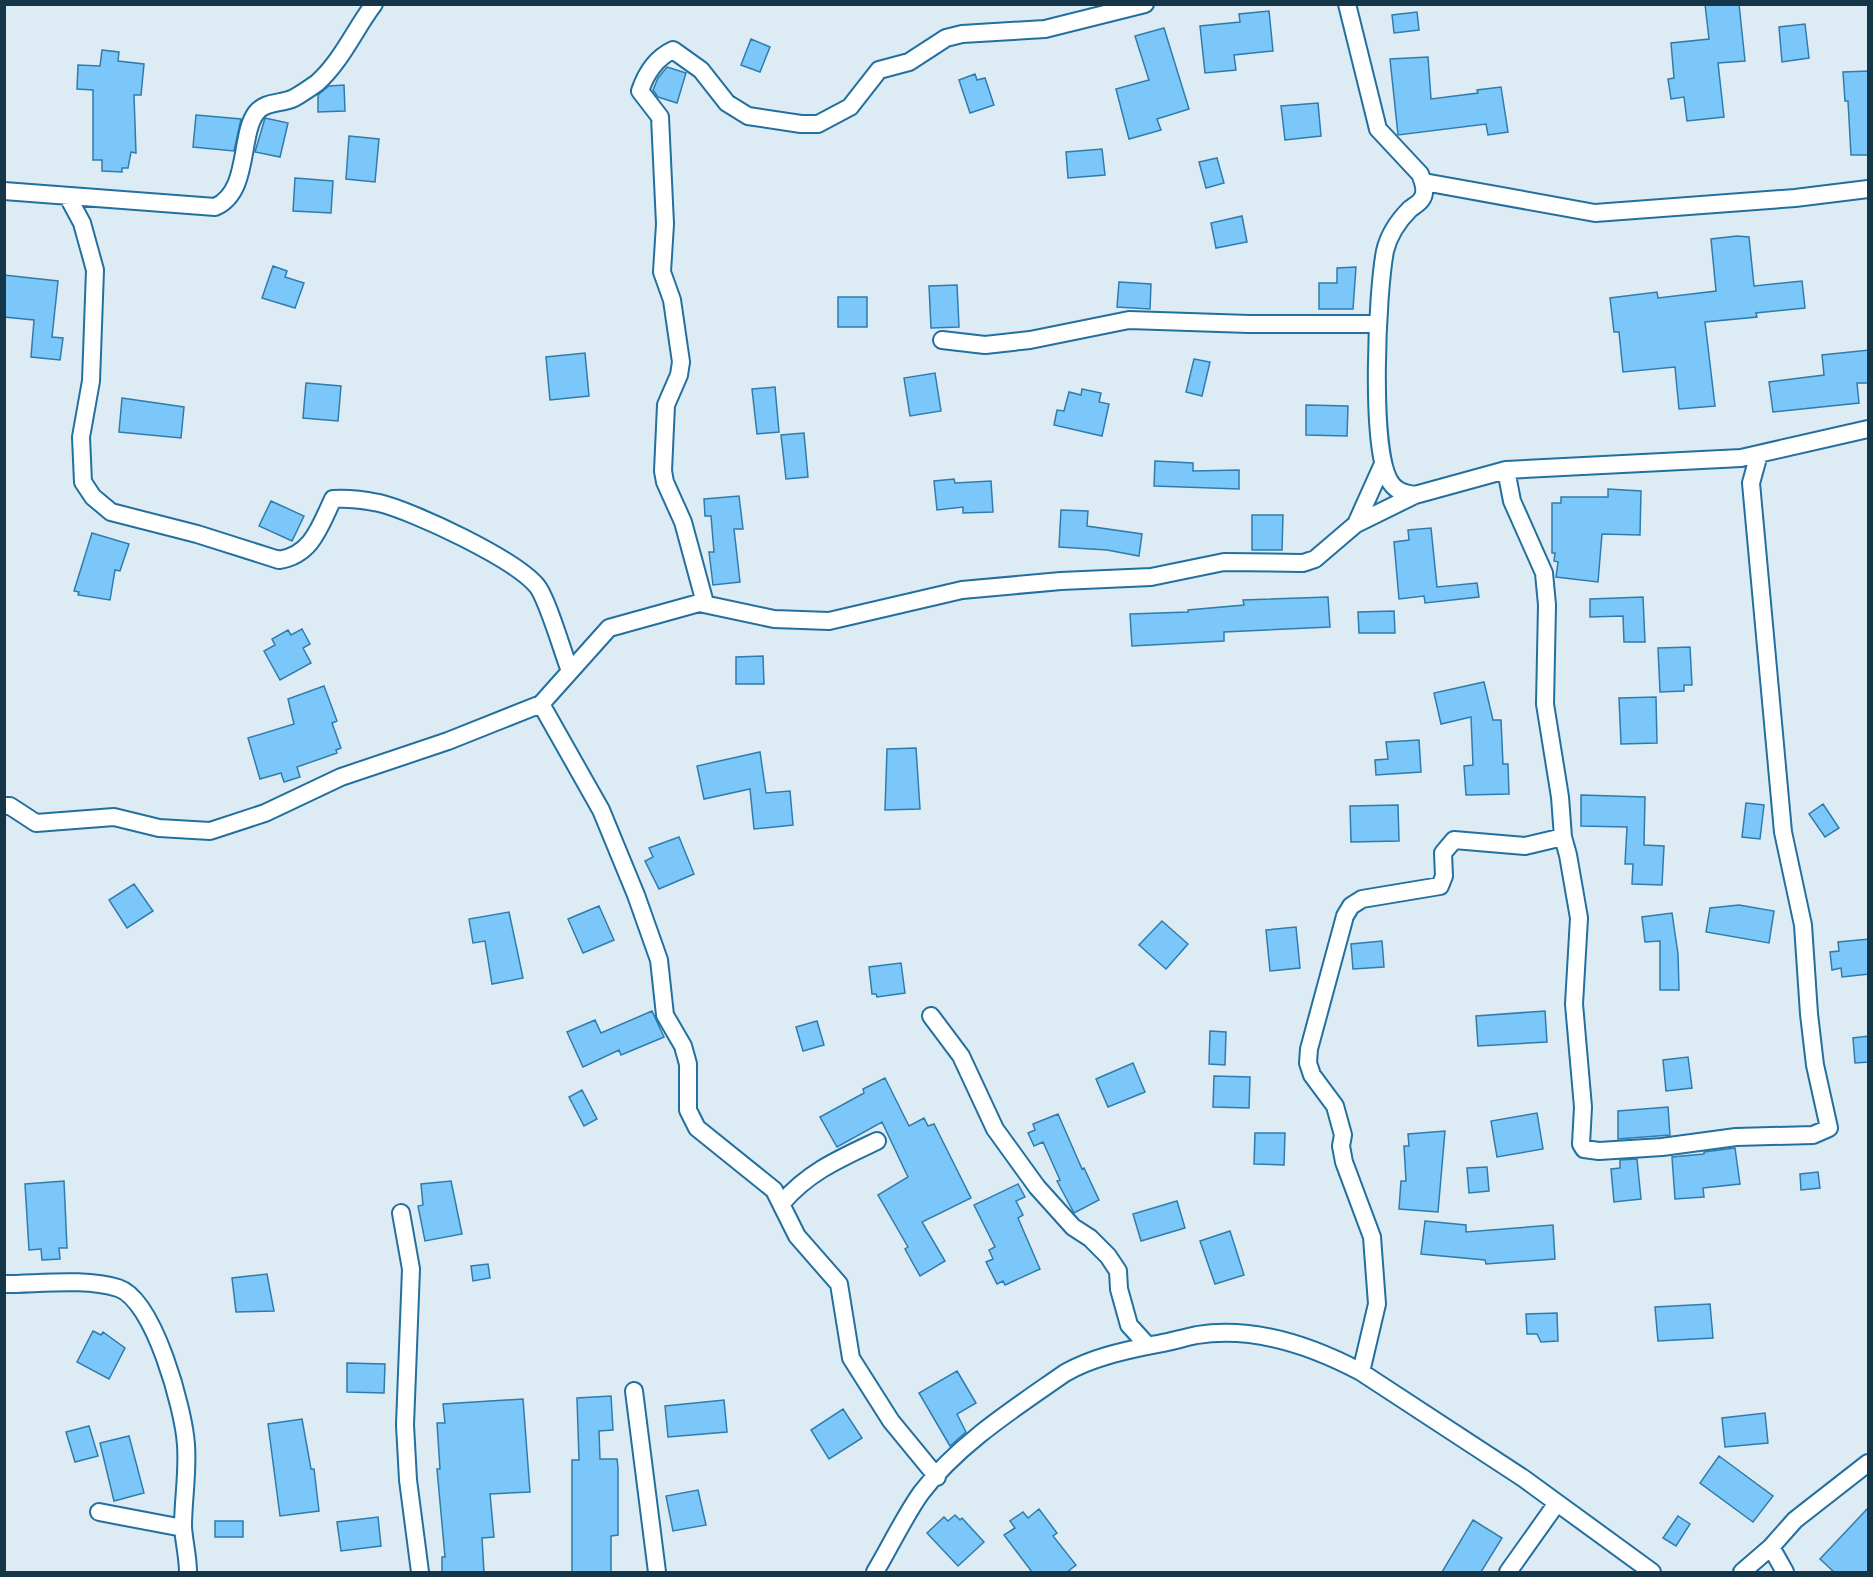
<svg xmlns="http://www.w3.org/2000/svg" width="1873" height="1577" font-family="Karla,sans-serif">
	<rect width="100%" height="100%" fill="#ddebf5"/>
	<path fill="#7cc7fa" stroke="#307cab" stroke-width="1.5" d="M 1705,4 L 1739,4 L 1745,61 L 1718,63 L 1724,117 L 1687,121 L 1684,97 L 1671,99 L 1668,79 L 1674,78 L 1671,43 L 1709,39 Z
		M 1269,11 L 1273,51 L 1234,55 L 1236,70 L 1205,73 L 1200,26 L 1240,22 L 1239,14 Z
		M 1417,12 L 1419,30 L 1394,33 L 1392,15 Z
		M 1805,24 L 1809,58 L 1782,62 L 1779,27 Z
		M 1164,28 L 1189,109 L 1157,119 L 1161,130 L 1129,139 L 1116,89 L 1149,80 L 1135,36 Z
		M 751,39 L 770,47 L 760,72 L 741,65 Z
		M 102,50 L 119,52 L 118,61 L 144,64 L 141,95 L 134,95 L 136,153 L 131,152 L 128,168 L 122,168 L 122,172 L 102,171 L 102,160 L 93,160 L 93,90 L 77,89 L 78,65 L 100,66 Z
		M 1428,57 L 1431,99 L 1478,93 L 1477,90 L 1501,87 L 1508,132 L 1488,135 L 1486,124 L 1398,135 L 1390,59 Z
		M 667,67 L 686,73 L 677,103 L 658,97 L 653,90 L 658,78 Z
		M 1869,71 L 1869,155 L 1851,155 L 1848,101 L 1845,101 L 1843,72 Z
		M 975,74 L 977,80 L 985,78 L 994,105 L 970,113 L 959,80 Z
		M 344,85 L 345,111 L 318,112 L 318,95 L 329,86 Z
		M 1318,103 L 1321,136 L 1285,140 L 1281,106 Z
		M 196,115 L 241,119 L 234,151 L 193,147 Z
		M 265,118 L 288,123 L 280,157 L 255,152 Z
		M 349,136 L 379,139 L 375,182 L 346,179 Z
		M 1102,149 L 1105,175 L 1068,178 L 1066,152 Z
		M 1217,158 L 1224,183 L 1206,188 L 1199,162 Z
		M 295,178 L 333,181 L 331,213 L 293,211 Z
		M 1242,216 L 1247,242 L 1216,248 L 1211,223 Z
		M 1737,236 L 1749,237 L 1754,286 L 1802,281 L 1805,308 L 1756,313 L 1757,317 L 1705,322 L 1715,406 L 1679,409 L 1675,367 L 1623,372 L 1619,332 L 1614,332 L 1610,298 L 1657,292 L 1658,298 L 1716,291 L 1711,239 Z
		M 273,266 L 287,271 L 285,277 L 304,283 L 295,308 L 262,298 Z
		M 1356,267 L 1353,309 L 1319,309 L 1319,283 L 1337,283 L 1337,268 Z
		M 4,275 L 58,281 L 52,337 L 63,338 L 60,360 L 31,357 L 34,320 L 4,317 Z
		M 1119,282 L 1151,284 L 1150,309 L 1117,307 Z
		M 957,285 L 959,327 L 931,328 L 929,286 Z
		M 838,297 L 867,297 L 867,327 L 838,327 Z
		M 1869,350 L 1869,383 L 1857,383 L 1859,403 L 1773,412 L 1769,382 L 1824,375 L 1822,355 Z
		M 585,353 L 589,396 L 550,400 L 546,357 Z
		M 1194,359 L 1210,362 L 1202,396 L 1186,392 Z
		M 935,373 L 941,411 L 910,416 L 904,378 Z
		M 306,383 L 341,386 L 338,421 L 303,418 Z
		M 775,387 L 779,432 L 757,434 L 752,389 Z
		M 1082,389 L 1101,393 L 1099,402 L 1109,404 L 1102,436 L 1054,425 L 1057,410 L 1064,411 L 1069,392 L 1081,395 Z
		M 122,398 L 184,407 L 181,438 L 119,432 Z
		M 1306,405 L 1348,406 L 1347,436 L 1306,435 Z
		M 804,433 L 808,477 L 786,479 L 781,435 Z
		M 1155,461 L 1193,463 L 1193,471 L 1239,470 L 1239,489 L 1154,486 Z
		M 954,479 L 955,483 L 991,481 L 993,512 L 963,513 L 963,507 L 937,510 L 934,481 Z
		M 1608,489 L 1641,491 L 1640,535 L 1602,534 L 1598,582 L 1556,577 L 1558,562 L 1554,561 L 1555,553 L 1552,553 L 1552,503 L 1561,503 L 1561,497 L 1608,497 Z
		M 739,496 L 743,529 L 734,529 L 740,582 L 713,585 L 709,552 L 714,552 L 711,516 L 705,516 L 704,499 Z
		M 271,501 L 304,516 L 292,541 L 259,526 Z
		M 1061,510 L 1088,511 L 1087,526 L 1142,534 L 1139,556 L 1107,550 L 1059,547 Z
		M 1252,515 L 1283,515 L 1282,550 L 1252,550 Z
		M 1431,528 L 1437,587 L 1477,583 L 1479,597 L 1425,603 L 1424,596 L 1399,599 L 1394,542 L 1409,540 L 1408,530 Z
		M 92,533 L 129,544 L 120,571 L 115,570 L 110,600 L 78,595 L 79,592 L 74,591 Z
		M 1328,597 L 1330,627 L 1224,632 L 1224,641 L 1132,646 L 1130,614 L 1188,612 L 1188,610 L 1244,605 L 1243,600 Z
		M 1643,597 L 1645,642 L 1624,642 L 1623,616 L 1590,617 L 1590,599 Z
		M 1394,611 L 1395,633 L 1359,633 L 1358,612 Z
		M 302,629 L 310,644 L 303,648 L 311,663 L 280,680 L 264,651 L 275,645 L 272,639 L 288,630 L 291,635 Z
		M 1690,647 L 1692,685 L 1684,685 L 1684,691 L 1660,692 L 1658,648 Z
		M 763,656 L 764,684 L 736,684 L 736,657 Z
		M 1484,682 L 1493,720 L 1501,720 L 1503,764 L 1508,764 L 1509,794 L 1466,795 L 1464,766 L 1473,765 L 1471,717 L 1441,724 L 1434,693 Z
		M 324,686 L 337,721 L 332,723 L 341,748 L 336,750 L 337,753 L 297,767 L 300,777 L 284,782 L 281,773 L 260,779 L 248,738 L 294,724 L 288,699 Z
		M 1656,697 L 1657,743 L 1621,744 L 1619,698 Z
		M 1419,740 L 1421,772 L 1376,775 L 1375,760 L 1388,759 L 1386,742 Z
		M 916,748 L 920,809 L 885,810 L 887,749 Z
		M 760,752 L 766,793 L 790,791 L 793,825 L 754,829 L 750,789 L 704,799 L 697,766 Z
		M 1581,795 L 1645,797 L 1644,845 L 1664,846 L 1662,885 L 1632,884 L 1633,864 L 1625,864 L 1627,827 L 1581,826 Z
		M 1746,803 L 1764,805 L 1760,839 L 1742,837 Z
		M 1823,804 L 1839,828 L 1825,837 L 1809,814 Z
		M 1398,805 L 1399,841 L 1351,842 L 1350,806 Z
		M 679,837 L 694,874 L 659,889 L 645,861 L 653,857 L 649,848 Z
		M 134,884 L 153,911 L 127,928 L 109,900 Z
		M 1739,905 L 1774,911 L 1769,943 L 1706,932 L 1710,908 Z
		M 599,906 L 614,940 L 583,953 L 568,919 Z
		M 509,912 L 523,978 L 492,984 L 485,941 L 473,943 L 469,919 Z
		M 1672,913 L 1678,954 L 1679,990 L 1660,990 L 1660,941 L 1645,942 L 1642,917 Z
		M 1162,921 L 1188,944 L 1166,969 L 1139,945 Z
		M 1296,927 L 1300,968 L 1270,971 L 1266,930 Z
		M 1869,939 L 1869,974 L 1842,977 L 1841,968 L 1832,970 L 1830,952 L 1839,951 L 1838,942 Z
		M 1382,941 L 1384,967 L 1353,969 L 1351,944 Z
		M 901,963 L 905,993 L 877,997 L 876,994 L 872,994 L 869,967 Z
		M 652,1011 L 664,1037 L 621,1055 L 619,1050 L 583,1067 L 567,1032 L 595,1020 L 601,1033 Z
		M 1545,1011 L 1547,1042 L 1478,1046 L 1476,1016 Z
		M 817,1021 L 824,1045 L 803,1051 L 796,1027 Z
		M 1210,1031 L 1226,1032 L 1225,1065 L 1209,1064 Z
		M 1869,1036 L 1869,1062 L 1855,1063 L 1853,1038 Z
		M 1688,1057 L 1692,1088 L 1666,1091 L 1663,1060 Z
		M 1133,1063 L 1145,1092 L 1108,1107 L 1096,1079 Z
		M 1214,1076 L 1250,1077 L 1249,1108 L 1213,1107 Z
		M 885,1078 L 909,1126 L 924,1118 L 928,1126 L 934,1124 L 971,1198 L 922,1222 L 945,1261 L 920,1276 L 905,1249 L 908,1247 L 878,1195 L 908,1177 L 882,1122 L 837,1147 L 820,1117 L 864,1093 L 863,1089 Z
		M 582,1090 L 597,1119 L 584,1126 L 569,1097 Z
		M 1668,1107 L 1670,1135 L 1618,1139 L 1618,1111 Z
		M 1537,1113 L 1543,1149 L 1497,1157 L 1491,1121 Z
		M 1058,1114 L 1082,1169 L 1084,1168 L 1099,1200 L 1074,1213 L 1057,1181 L 1060,1180 L 1043,1142 L 1034,1146 L 1028,1133 L 1035,1130 L 1033,1124 Z
		M 1445,1131 L 1438,1212 L 1399,1209 L 1401,1181 L 1406,1181 L 1404,1146 L 1409,1146 L 1408,1134 Z
		M 1255,1133 L 1285,1133 L 1284,1165 L 1254,1164 Z
		M 1735,1148 L 1740,1184 L 1703,1188 L 1704,1197 L 1675,1199 L 1672,1157 L 1704,1154 L 1704,1152 Z
		M 1637,1159 L 1641,1199 L 1614,1202 L 1611,1169 L 1620,1168 L 1620,1160 Z
		M 1487,1167 L 1489,1191 L 1469,1193 L 1467,1168 Z
		M 1818,1172 L 1820,1188 L 1801,1190 L 1800,1174 Z
		M 64,1181 L 67,1248 L 59,1248 L 60,1259 L 42,1260 L 41,1249 L 29,1250 L 25,1184 Z
		M 451,1181 L 462,1234 L 425,1241 L 418,1206 L 423,1205 L 421,1184 Z
		M 1018,1184 L 1025,1197 L 1016,1201 L 1023,1215 L 1018,1218 L 1040,1269 L 1005,1285 L 1003,1281 L 997,1284 L 986,1262 L 993,1259 L 989,1250 L 995,1247 L 974,1205 Z
		M 1177,1201 L 1185,1228 L 1141,1241 L 1133,1214 Z
		M 1425,1221 L 1466,1225 L 1466,1232 L 1553,1225 L 1555,1259 L 1486,1264 L 1485,1260 L 1421,1254 Z
		M 1230,1231 L 1244,1275 L 1215,1284 L 1200,1241 Z
		M 488,1264 L 490,1278 L 473,1281 L 471,1266 Z
		M 267,1274 L 274,1311 L 236,1312 L 232,1278 Z
		M 1710,1304 L 1713,1338 L 1658,1341 L 1655,1307 Z
		M 1557,1313 L 1558,1341 L 1541,1342 L 1537,1334 L 1527,1334 L 1526,1314 Z
		M 93,1331 L 101,1335 L 103,1332 L 125,1348 L 109,1379 L 77,1362 Z
		M 347,1363 L 385,1364 L 384,1393 L 347,1392 Z
		M 957,1371 L 976,1403 L 957,1414 L 966,1432 L 950,1446 L 919,1393 Z
		M 611,1396 L 613,1430 L 599,1431 L 600,1459 L 617,1459 L 618,1468 L 618,1535 L 611,1536 L 611,1572 L 572,1572 L 572,1460 L 579,1460 L 577,1398 Z
		M 523,1399 L 530,1492 L 490,1494 L 494,1537 L 482,1538 L 484,1572 L 442,1572 L 442,1557 L 445,1557 L 437,1469 L 440,1469 L 437,1423 L 445,1423 L 443,1404 Z
		M 724,1400 L 727,1432 L 668,1437 L 665,1406 Z
		M 843,1409 L 862,1438 L 829,1459 L 811,1430 Z
		M 1765,1413 L 1768,1443 L 1725,1447 L 1722,1418 Z
		M 302,1419 L 311,1469 L 314,1469 L 319,1511 L 280,1516 L 268,1424 Z
		M 89,1426 L 98,1456 L 75,1462 L 66,1432 Z
		M 129,1436 L 144,1493 L 114,1501 L 100,1443 Z
		M 1719,1456 L 1773,1496 L 1753,1522 L 1700,1483 Z
		M 698,1490 L 706,1525 L 673,1531 L 666,1496 Z
		M 1869,1507 L 1869,1572 L 1834,1572 L 1820,1559 Z
		M 1039,1509 L 1057,1533 L 1053,1536 L 1076,1565 L 1067,1572 L 1032,1572 L 1004,1535 L 1015,1528 L 1010,1521 L 1023,1512 L 1028,1518 Z
		M 955,1515 L 960,1520 L 962,1518 L 984,1542 L 958,1566 L 927,1533 L 944,1517 L 948,1521 Z
		M 1678,1516 L 1690,1524 L 1676,1546 L 1663,1538 Z
		M 378,1517 L 381,1546 L 341,1551 L 337,1522 Z
		M 1473,1520 L 1502,1538 L 1481,1572 L 1442,1572 Z
		M 215,1521 L 243,1521 L 243,1537 L 215,1537 Z"/>
	<g fill="none" stroke-linecap="round" stroke-linejoin="round">
		<defs>
			<path id="street" d="M 1347,4 L 1378,129 L 1420,174 C 1423,181 1427,193 1421,200 C 1419,203 1414,206 1410,209 C 1398,221 1389,234 1385,251 C 1377,293 1370,445 1389,480 C 1395,491 1403,493 1415,495
				M 1424,182 L 1595,213 L 1795,198 L 1868,189
				M 4,191 L 215,207 C 250,192 239,136 256,113 C 265,101 282,104 294,98 C 301,94 310,88 317,83 C 341,62 355,29 374,4
				M 68,197 L 82,223 L 95,270 L 91,381 L 81,437 L 83,482 L 93,497 L 111,512 L 197,534 L 279,560 C 312,555 320,526 333,499 C 349,498 364,500 379,503 C 413,511 515,559 537,586 C 547,598 563,653 570,671
				M 942,340 L 985,345 L 1030,340 L 1129,320 L 1249,324 L 1378,324
				M 1506,470 L 1512,501 L 1544,573 L 1547,605 L 1545,704 L 1560,797 L 1563,837 L 1568,855 L 1579,918 L 1574,1004 L 1583,1107 L 1581,1144 L 1584,1149 L 1599,1151 L 1662,1147 L 1736,1137 L 1813,1135 L 1829,1128 L 1815,1065 L 1809,1014 L 1803,925 L 1783,832 L 1751,483 L 1759,454
				M 1356,524 L 1382,466
				M 705,603 L 683,522 L 665,482 L 663,471 L 666,405 L 679,375 L 681,362 L 672,300 L 662,272 L 665,224 L 660,117 L 640,91 C 646,73 656,58 673,50 L 701,70 L 727,103 L 748,116 L 801,124 L 818,124 L 850,107 L 879,70 L 909,62 L 946,38 L 962,34 L 1045,29 L 1145,4
				M 4,806 L 10,806 L 36,823 L 114,817 L 159,828 L 210,831 L 265,813 L 341,777 L 448,741 L 541,704
				M 931,1016 L 961,1056 L 995,1129 L 1037,1187 L 1073,1227 L 1090,1238 L 1108,1256 L 1118,1271 L 1119,1289 L 1129,1325 L 1148,1346
				M 782,1203 C 808,1172 841,1158 877,1141
				M 401,1213 L 411,1269 L 405,1425 L 408,1480 L 420,1572
				M 4,1284 C 39,1284 86,1278 118,1288 C 154,1299 184,1410 186,1445 C 188,1473 183,1500 183,1527 C 184,1542 188,1557 188,1572
				M 1361,1372 L 1377,1304 L 1372,1237 L 1344,1162 L 1341,1146 L 1343,1135 L 1335,1106 L 1312,1075 L 1308,1063 L 1309,1049 L 1345,916 L 1351,906 L 1362,899 L 1440,886 L 1444,876 L 1443,853 L 1454,840 L 1525,846 L 1563,837
				M 634,1391 L 657,1572
				M 937,1477 L 891,1421 L 851,1358 L 839,1284 L 797,1236 L 774,1190 L 697,1128 L 688,1110 L 688,1064 L 683,1046 L 665,1015 L 659,960 L 636,895 L 601,810 L 541,704 L 609,628 L 699,603 L 774,619 L 829,621 L 962,590 L 1061,581 L 1151,577 L 1224,562 L 1303,563 L 1315,559 L 1356,524 L 1415,495 L 1506,470 L 1741,458 L 1868,429
				M 99,1512 L 183,1528
				M 1771,1547 L 1785,1572
				M 875,1572 C 890,1547 904,1517 921,1493 C 958,1444 1015,1408 1065,1373 C 1091,1358 1123,1351 1152,1345 C 1167,1343 1182,1338 1197,1335 C 1253,1326 1312,1346 1361,1372 L 1523,1478 L 1652,1572
				M 1508,1572 L 1557,1503
				M 1742,1572 L 1771,1547 L 1795,1520 L 1868,1463"/>
		</defs>
		<use href="#street" stroke="#21709f" stroke-width="20"/>
		<use href="#street" stroke="#fff" stroke-width="16"/>
	</g>
	<rect width="1873" height="1577" fill="none" stroke="#153549" stroke-width="12"/>
</svg>
